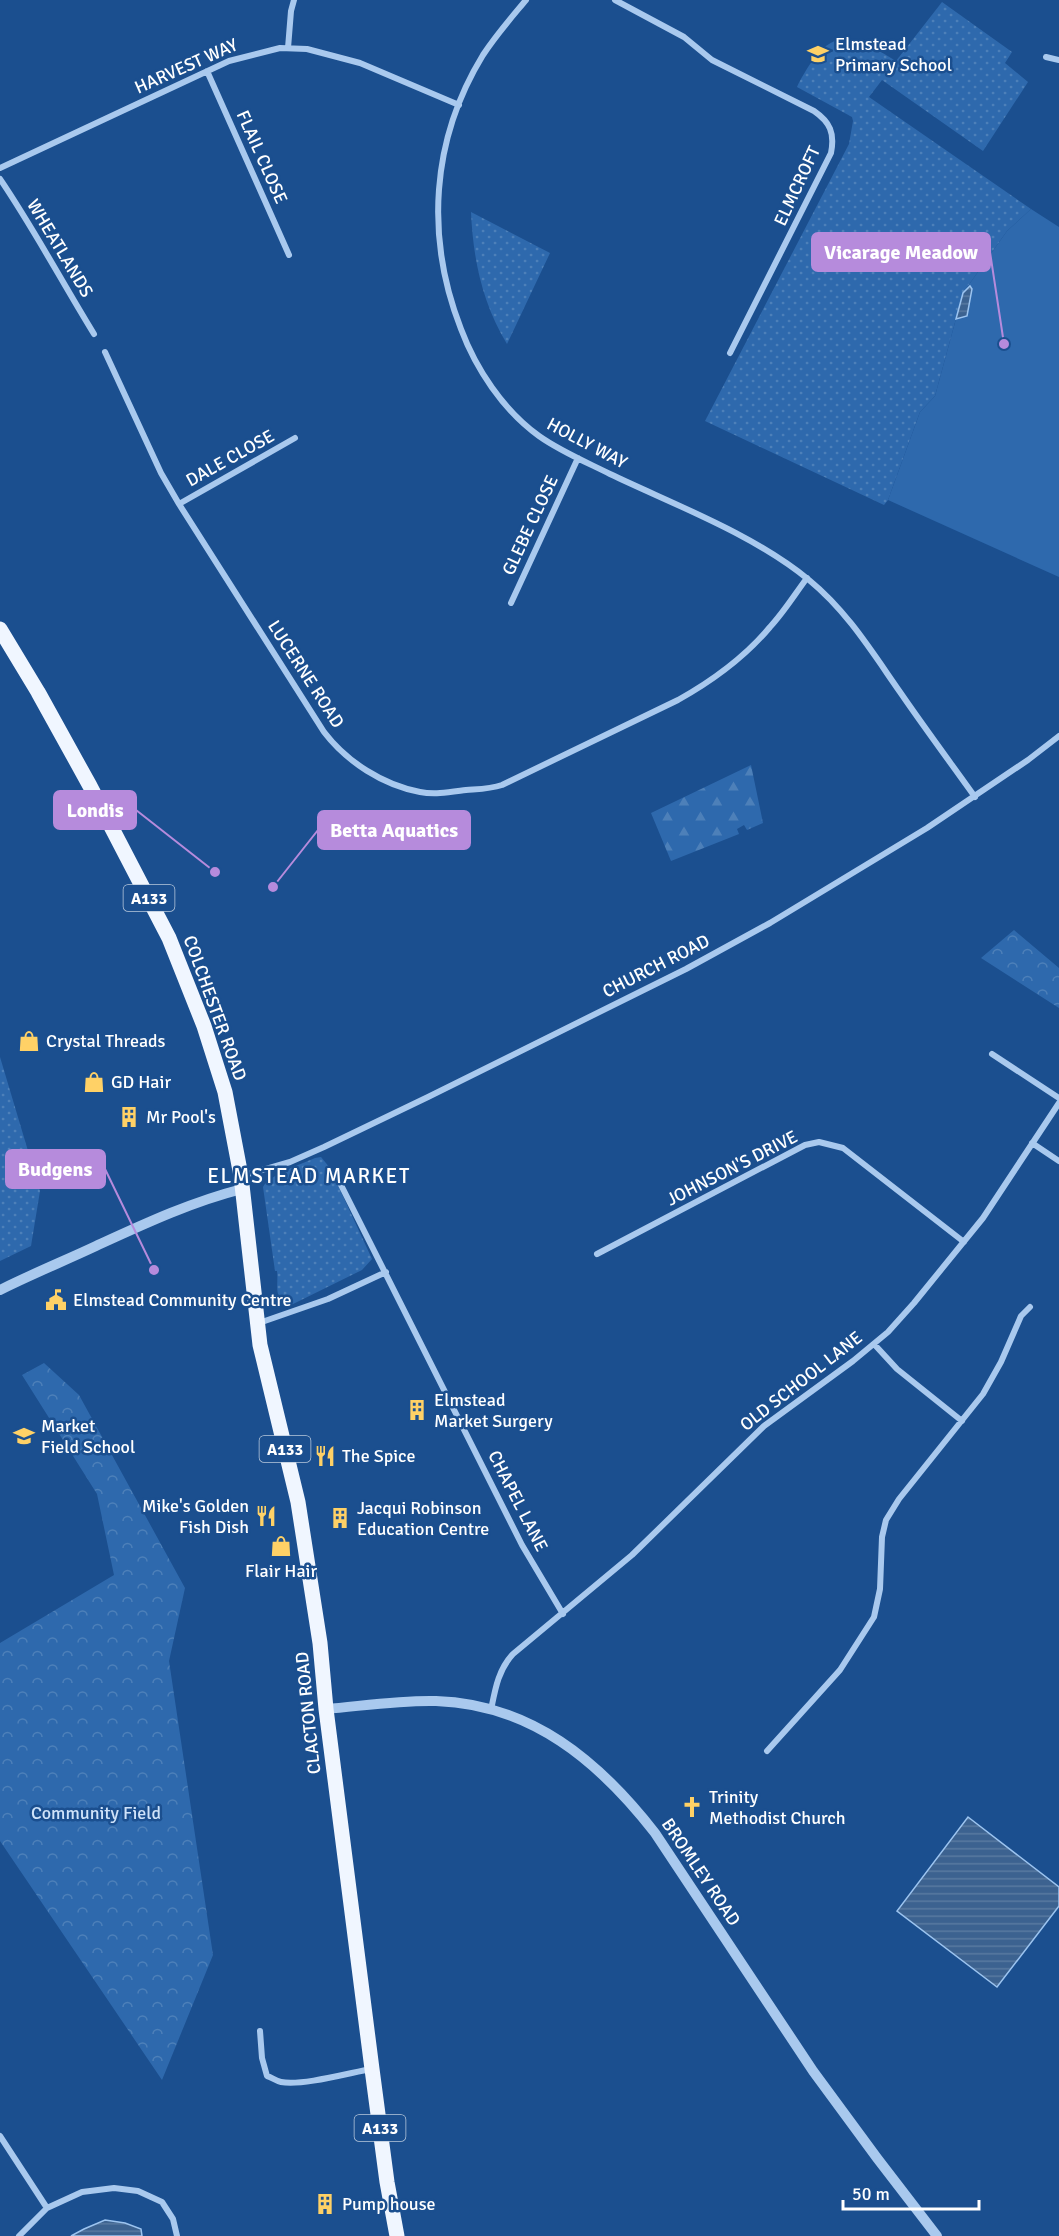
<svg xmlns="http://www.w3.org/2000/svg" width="1059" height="2236" font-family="Signika,sans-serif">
	<defs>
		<pattern id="grass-dots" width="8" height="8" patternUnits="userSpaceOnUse" patternTransform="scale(1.5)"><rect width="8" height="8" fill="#2e69ad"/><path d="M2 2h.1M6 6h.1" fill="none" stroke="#4d80b9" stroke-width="1.8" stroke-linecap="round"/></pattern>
		<pattern id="forest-firs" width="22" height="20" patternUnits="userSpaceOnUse" patternTransform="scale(1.5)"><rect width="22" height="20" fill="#2e69ad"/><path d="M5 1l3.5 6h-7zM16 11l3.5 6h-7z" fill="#4d80b9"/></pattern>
		<pattern id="park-crowns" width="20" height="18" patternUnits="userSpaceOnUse" patternTransform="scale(1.5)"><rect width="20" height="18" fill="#2e69ad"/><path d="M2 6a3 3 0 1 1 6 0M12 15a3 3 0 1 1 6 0" fill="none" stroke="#4d80b9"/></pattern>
		<pattern id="water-rules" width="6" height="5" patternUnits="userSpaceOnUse" patternTransform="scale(1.5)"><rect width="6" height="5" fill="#3c6290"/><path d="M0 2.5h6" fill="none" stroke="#597aa1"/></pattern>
	</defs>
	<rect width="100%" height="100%" fill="#1b4f8f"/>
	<path fill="url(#grass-dots)" d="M 942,2 L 1012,52 L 1005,63 L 1028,82 L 983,151 L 882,80 L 869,97 L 1031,209 L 1007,231 L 963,293 L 935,396 L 920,412 L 888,500 L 884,505 L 705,421 L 849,144 L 853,121 L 852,117 L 797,87 C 805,71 827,30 850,42 C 854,44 858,48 861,50 L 871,46 L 896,61 Z
		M 471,212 L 550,253 L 507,344 C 482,303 473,258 471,212 Z
		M 0,1057 L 40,1191 L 31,1246 L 0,1261 Z
		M 321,1157 L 330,1168 L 372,1259 L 362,1270 L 289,1306 C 272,1298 279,1284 277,1271 L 275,1271 L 263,1187 C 269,1175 301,1164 315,1158 Z"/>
	<path fill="url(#forest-firs)" d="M 751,765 L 763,823 L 747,830 L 744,825 L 737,829 L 739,834 L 671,861 L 651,813 Z"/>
	<path fill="url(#park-crowns)" d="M 1014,930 L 1059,968 L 1059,1008 L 981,958 Z
		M 44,1363 L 79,1395 L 185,1588 L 169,1661 L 213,1955 L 162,2080 L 0,1841 L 0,1643 L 114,1575 L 97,1494 L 22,1375 Z"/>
	<path fill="#2e69ad" d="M 1031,209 L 1059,227 L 1059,577 L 888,500 L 920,412 L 935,396 L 963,293 L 1007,231 Z"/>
	<path fill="url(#water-rules)" stroke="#9cc4f0" stroke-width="1.5" d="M 970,286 L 972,289 L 967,316 L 956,319 L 963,293 Z
		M 968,1817 L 1059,1887 L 1059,1906 L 997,1987 L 897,1911 Z
		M 105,2220 L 125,2223 L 141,2229 L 142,2236 L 71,2236 L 84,2229 Z"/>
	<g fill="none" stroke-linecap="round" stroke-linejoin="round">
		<path stroke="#a9c9ee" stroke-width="6" d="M 526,0 C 511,18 496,35 483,55 C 431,140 425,237 461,329 C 476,369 503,410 539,436 C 560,451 586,462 610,474 C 675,505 753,534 809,580 C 847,611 872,652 900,692 C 924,727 950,762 975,797
			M 615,0 L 684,37 L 712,60 L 814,111 C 830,122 835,133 831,153 L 730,353
			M 288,48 L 291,11 L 294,0
			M 1046,57 L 1059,60
			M 207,71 L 289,255
			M 0,168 L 229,61 L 280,48 L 307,49 L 360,63 L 459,105
			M 0,179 C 34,229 62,282 94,334
			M 105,352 L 161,473 L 179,504 L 324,732 C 347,762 383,785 420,792 C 435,795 451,792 466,790 C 479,789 490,789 502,785 L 678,700 C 712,681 745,657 770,627 C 784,612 795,594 807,578
			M 179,504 L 295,438
			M 511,603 L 578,458
			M 992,1054 L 1059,1098
			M 1032,1143 L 1059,1161
			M 241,1176 L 290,1162 L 324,1147 L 428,1097 L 686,969 L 770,923 L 927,828 L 1028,760 L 1059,736
			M 337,1177 L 522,1545 L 563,1614
			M 597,1254 L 805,1145 L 819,1142 L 843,1148 L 964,1242
			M 259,1323 L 328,1299 L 386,1272
			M 874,1344 L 897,1369 L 962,1421
			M 491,1710 C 495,1690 498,1670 513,1654 L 632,1555 L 764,1426 L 853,1361 L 888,1332 L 914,1303 L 983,1218 L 1059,1103
			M 767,1751 L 840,1670 L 874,1617 L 880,1589 L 882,1537 L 886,1520 L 899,1499 L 983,1394 L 1001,1362 L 1021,1316 L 1030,1307
			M 260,2031 L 262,2058 L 267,2076 C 271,2077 276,2081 281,2082 C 302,2086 349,2073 371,2069
			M 0,2136 L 47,2208
			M 19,2236 L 47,2208 L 82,2192 L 114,2188 L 138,2191 L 162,2202 L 173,2219 L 177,2236"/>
		<path stroke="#a9c9ee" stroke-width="10" d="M 0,1290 C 32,1274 64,1261 96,1246 C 144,1224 191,1202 242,1189
			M 326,1709 C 362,1706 400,1700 436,1701 C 531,1704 599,1761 655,1833 L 813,2071 L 877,2158 L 937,2236"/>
		<path stroke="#f0f6ff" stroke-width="15" d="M 0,629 L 38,692 L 90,786 L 169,938 L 204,1026 L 225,1092 L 241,1176 L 260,1345 L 298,1502 L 320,1643 L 326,1709 L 372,2069 L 387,2182 L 397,2236"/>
	</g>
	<defs>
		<symbol id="school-bare" viewBox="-9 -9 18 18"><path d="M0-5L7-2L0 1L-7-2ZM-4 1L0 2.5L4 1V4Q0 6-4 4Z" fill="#ffd166" stroke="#1b4f8f" stroke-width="2.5" paint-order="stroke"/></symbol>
		<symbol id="shop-bare" viewBox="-9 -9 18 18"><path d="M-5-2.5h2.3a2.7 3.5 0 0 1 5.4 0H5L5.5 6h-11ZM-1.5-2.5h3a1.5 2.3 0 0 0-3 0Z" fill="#ffd166" stroke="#1b4f8f" stroke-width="2.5" paint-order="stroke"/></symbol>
		<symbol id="building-bare" viewBox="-9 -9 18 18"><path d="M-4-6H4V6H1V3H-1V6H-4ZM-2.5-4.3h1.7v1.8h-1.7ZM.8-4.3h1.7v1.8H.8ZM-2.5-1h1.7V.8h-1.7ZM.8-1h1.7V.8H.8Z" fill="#ffd166" stroke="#1b4f8f" stroke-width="2.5" paint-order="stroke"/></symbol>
		<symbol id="civic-bare" viewBox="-9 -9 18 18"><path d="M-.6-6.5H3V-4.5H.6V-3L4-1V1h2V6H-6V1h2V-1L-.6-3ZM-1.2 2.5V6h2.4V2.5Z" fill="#ffd166" stroke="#1b4f8f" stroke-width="2.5" paint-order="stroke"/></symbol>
		<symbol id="restaurant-bare" viewBox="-9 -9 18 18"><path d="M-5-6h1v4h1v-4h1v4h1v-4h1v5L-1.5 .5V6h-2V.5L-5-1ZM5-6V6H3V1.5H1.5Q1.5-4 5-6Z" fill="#ffd166" stroke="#1b4f8f" stroke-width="2.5" paint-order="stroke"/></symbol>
		<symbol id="church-bare" viewBox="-9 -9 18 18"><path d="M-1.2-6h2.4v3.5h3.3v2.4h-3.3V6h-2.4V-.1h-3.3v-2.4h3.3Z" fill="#ffd166" stroke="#1b4f8f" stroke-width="2.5" paint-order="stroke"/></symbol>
	</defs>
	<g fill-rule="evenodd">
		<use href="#school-bare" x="803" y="39" width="30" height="30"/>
		<use href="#shop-bare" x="14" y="1026" width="30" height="30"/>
		<use href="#shop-bare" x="79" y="1067" width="30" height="30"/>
		<use href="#building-bare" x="114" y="1102" width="30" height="30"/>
		<use href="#civic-bare" x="41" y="1285" width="30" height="30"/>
		<use href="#building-bare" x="402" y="1395" width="30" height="30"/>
		<use href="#school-bare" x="9" y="1421" width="30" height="30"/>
		<use href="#restaurant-bare" x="310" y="1441" width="30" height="30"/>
		<use href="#restaurant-bare" x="251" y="1501" width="30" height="30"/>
		<use href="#building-bare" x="325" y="1503" width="30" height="30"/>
		<use href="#shop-bare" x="266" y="1531" width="30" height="30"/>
		<use href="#church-bare" x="677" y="1792" width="30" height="30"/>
		<use href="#building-bare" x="310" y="2189" width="30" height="30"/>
	</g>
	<g text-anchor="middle" stroke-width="5" stroke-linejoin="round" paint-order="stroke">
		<g fill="#1b4f8f" stroke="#bbcadd" stroke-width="1.5">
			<rect x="123.5" y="885" width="51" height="26" rx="4.5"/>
			<rect x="259.5" y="1436" width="51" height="26" rx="4.5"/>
			<rect x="354.5" y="2115" width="51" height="26" rx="4.5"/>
		</g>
		<g font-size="16" font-weight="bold" fill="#fff">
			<text x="149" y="904">A133</text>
			<text x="285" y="1455">A133</text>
			<text x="380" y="2134">A133</text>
		</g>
		<g font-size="18" fill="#fff" stroke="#1b4f8f" text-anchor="start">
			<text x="835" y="50">Elmstead<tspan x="835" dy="21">Primary School</tspan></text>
			<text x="46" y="1047">Crystal Threads</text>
			<text x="111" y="1088">GD Hair</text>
			<text x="146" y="1123">Mr Pool's</text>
			<text x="73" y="1306">Elmstead Community Centre</text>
			<text x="434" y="1406">Elmstead<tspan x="434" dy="21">Market Surgery</tspan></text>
			<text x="41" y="1432">Market<tspan x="41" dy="21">Field School</tspan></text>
			<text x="342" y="1462">The Spice</text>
			<text x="249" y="1512" text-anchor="end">Mike's Golden<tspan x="249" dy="21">Fish Dish</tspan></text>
			<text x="357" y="1514">Jacqui Robinson<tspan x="357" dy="21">Education Centre</tspan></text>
			<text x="281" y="1577" text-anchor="middle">Flair Hair</text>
			<text x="709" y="1803">Trinity<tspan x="709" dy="21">Methodist Church</tspan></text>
			<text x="342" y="2210">Pump house</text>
		</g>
		<g font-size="18" fill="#fff" stroke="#1b4f8f">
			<text transform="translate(186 66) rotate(-24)" y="6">HARVEST WAY</text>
			<text transform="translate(262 157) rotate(66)" y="6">FLAIL CLOSE</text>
			<text transform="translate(797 186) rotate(-65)" y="6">ELMCROFT</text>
			<text transform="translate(60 248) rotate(59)" y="6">WHEATLANDS</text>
			<text transform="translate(587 443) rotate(28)" y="6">HOLLY WAY</text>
			<text transform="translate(230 458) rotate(-29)" y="6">DALE CLOSE</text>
			<text transform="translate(530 525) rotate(-65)" y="6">GLEBE CLOSE</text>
			<text transform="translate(306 674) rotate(57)" y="6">LUCERNE ROAD</text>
			<text transform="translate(656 966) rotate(-27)" y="6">CHURCH ROAD</text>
			<text transform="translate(215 1008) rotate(70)" y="6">COLCHESTER ROAD</text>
			<text transform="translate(732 1168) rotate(-27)" y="6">JOHNSON'S DRIVE</text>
			<text transform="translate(801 1381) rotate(-38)" y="6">OLD SCHOOL LANE</text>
			<text transform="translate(518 1501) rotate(63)" y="6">CHAPEL LANE</text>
			<text transform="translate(308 1713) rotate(-96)" y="6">CLACTON ROAD</text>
			<text transform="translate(701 1872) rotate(56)" y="6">BROMLEY ROAD</text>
		</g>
		<g font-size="18" fill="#cfe3fa" stroke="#1b4f8f">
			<text x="96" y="1819">Community Field</text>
		</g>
		<g font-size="21" letter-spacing="1.5" fill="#fff" stroke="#1b4f8f">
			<text x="309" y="1183">ELMSTEAD MARKET</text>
		</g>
	</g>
	<path fill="none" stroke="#b68bdc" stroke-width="2" d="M1004 344L990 252M215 872L136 810M273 887L318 830M154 1270L105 1169"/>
	<g fill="#b68bdc" stroke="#1b4f8f" stroke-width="2">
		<circle cx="1004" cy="344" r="6"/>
		<circle cx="215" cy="872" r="6"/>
		<circle cx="273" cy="887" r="6"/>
		<circle cx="154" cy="1270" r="6"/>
	</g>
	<g fill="#b68bdc" stroke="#b68bdc" stroke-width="2">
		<rect x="812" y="233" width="178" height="38" rx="6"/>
		<rect x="54" y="791" width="82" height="38" rx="6"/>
		<rect x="318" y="811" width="152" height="38" rx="6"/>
		<rect x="6" y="1150" width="99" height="38" rx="6"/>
	</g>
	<g font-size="20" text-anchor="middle" font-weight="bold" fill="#fff">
		<text x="901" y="259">Vicarage Meadow</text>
		<text x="95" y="817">Londis</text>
		<text x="394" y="837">Betta Aquatics</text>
		<text x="55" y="1176">Budgens</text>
	</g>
	<path d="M843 2200v9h136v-9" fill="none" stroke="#ffffff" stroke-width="3"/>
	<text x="852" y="2200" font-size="18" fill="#ffffff" stroke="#1b4f8f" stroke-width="4.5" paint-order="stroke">50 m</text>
</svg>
